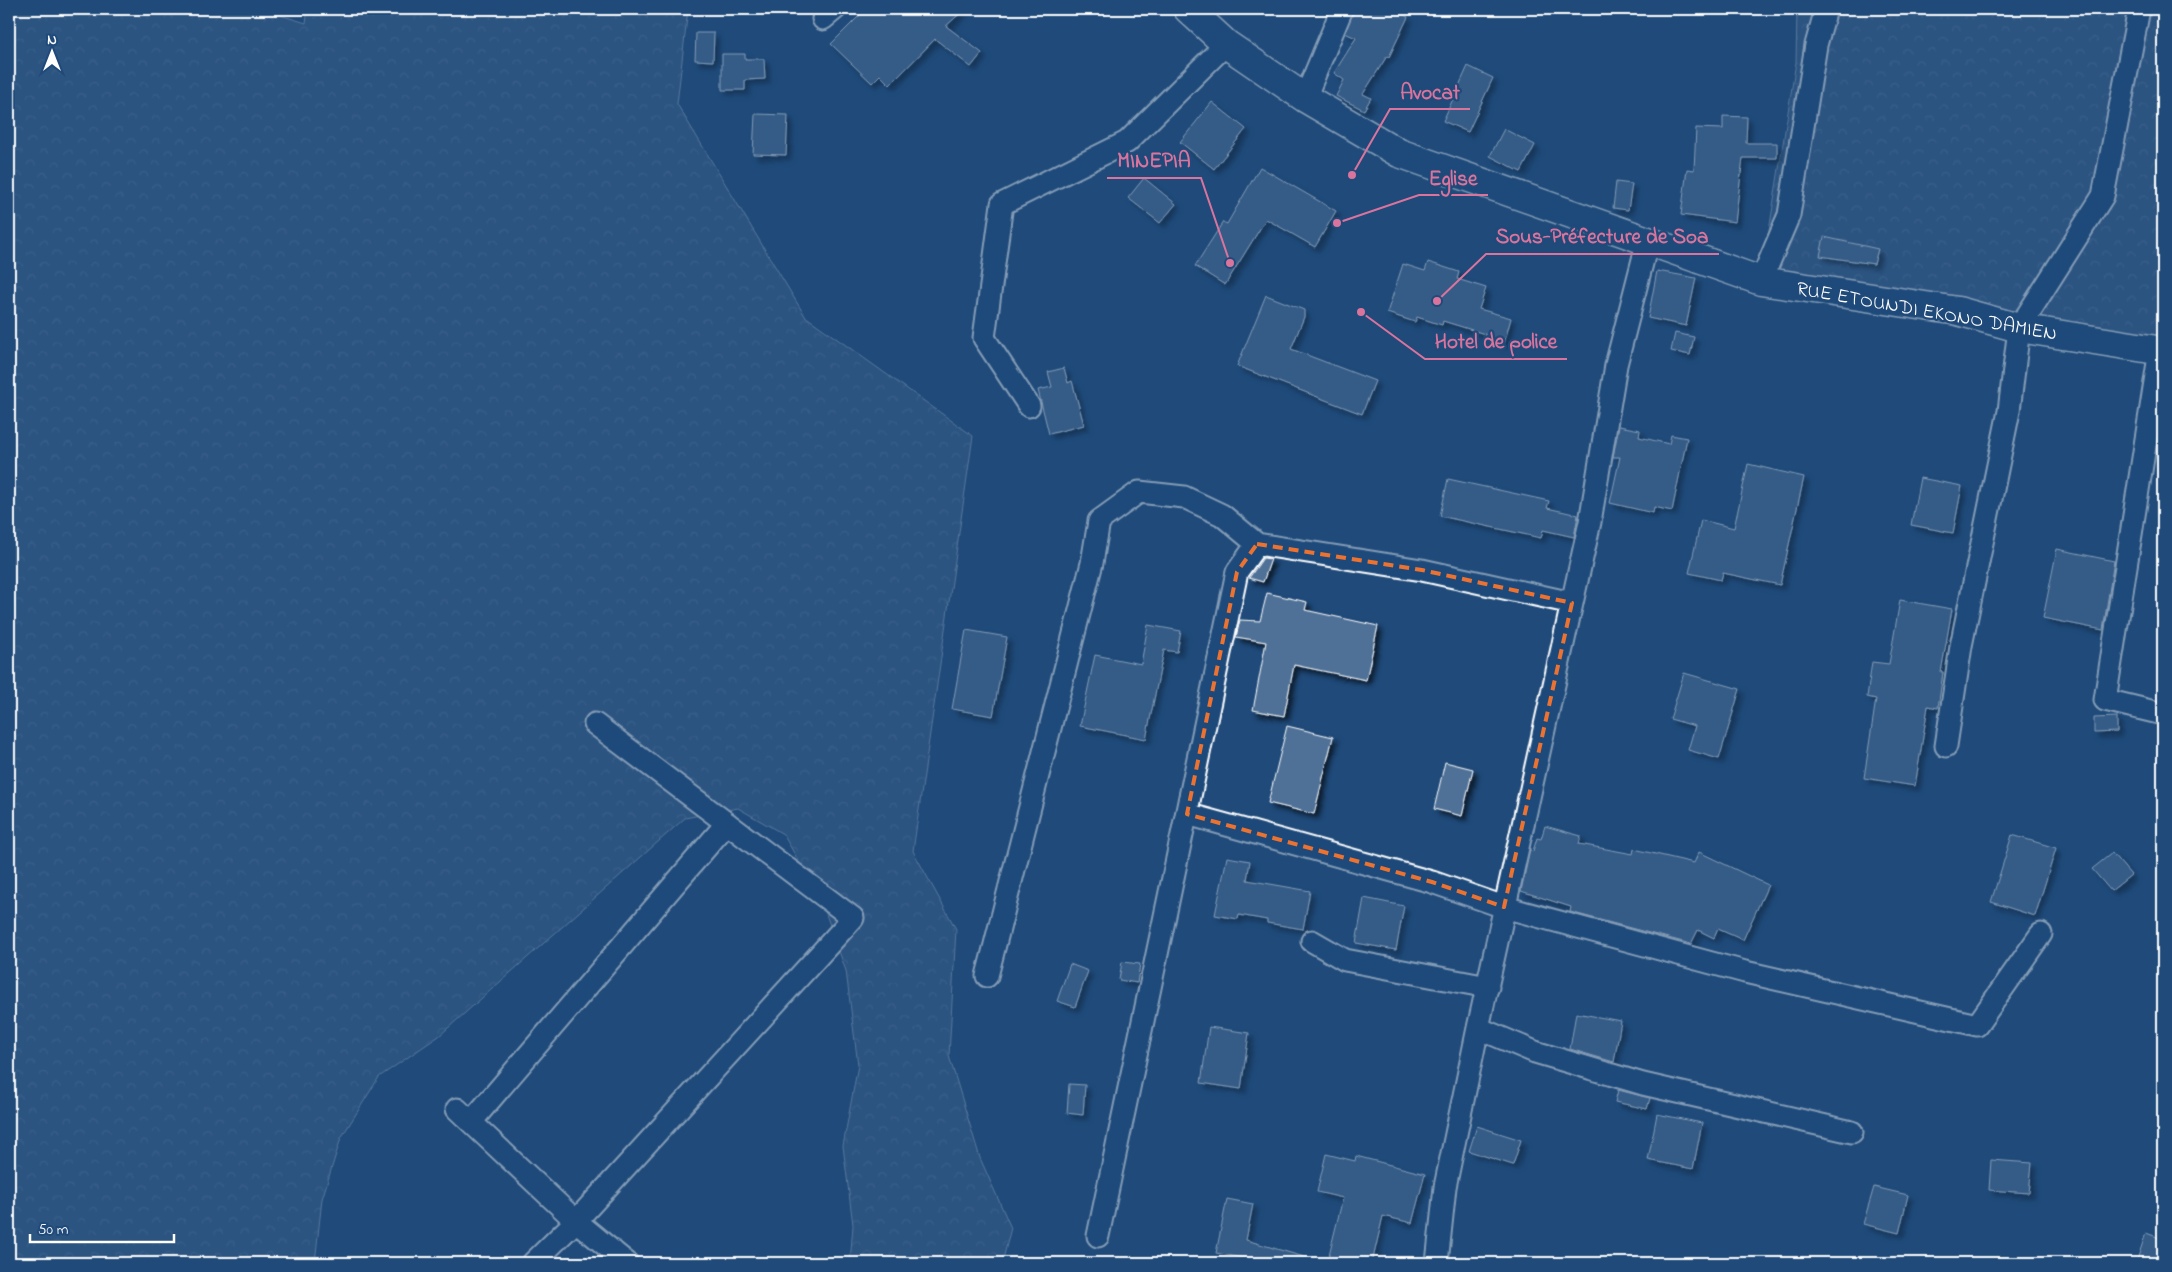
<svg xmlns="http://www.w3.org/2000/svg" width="2172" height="1272" font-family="'Indie Flower',sans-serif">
	<defs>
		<pattern id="forest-crowns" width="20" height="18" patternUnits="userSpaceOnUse" patternTransform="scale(1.25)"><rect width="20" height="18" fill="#3c618b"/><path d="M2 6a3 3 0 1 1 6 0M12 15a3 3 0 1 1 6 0" fill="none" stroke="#59799c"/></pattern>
		<filter id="shadow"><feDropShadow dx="4.5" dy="4.5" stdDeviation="2.5" flood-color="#0009"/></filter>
	</defs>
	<rect width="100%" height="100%" fill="#1f4a7a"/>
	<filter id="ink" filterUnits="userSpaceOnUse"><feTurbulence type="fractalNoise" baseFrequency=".02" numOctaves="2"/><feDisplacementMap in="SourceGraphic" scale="10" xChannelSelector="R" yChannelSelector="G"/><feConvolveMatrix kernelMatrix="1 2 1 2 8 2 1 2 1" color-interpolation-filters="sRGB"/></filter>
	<g filter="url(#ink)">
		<path fill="url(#forest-crowns)" stroke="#9eb0c5" d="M 9,9 L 261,9 L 306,23 L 308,9 L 688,9 L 677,104 L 805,316 L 973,436 L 913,851 L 956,929 L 949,1056 L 980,1158 L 1011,1228 L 1002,1263 L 850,1263 L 853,1225 L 843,1146 L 858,1065 L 846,971 L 821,900 L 783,834 L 738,808 L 685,818 L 439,1036 L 379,1077 L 341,1138 L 322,1199 L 315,1263 L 9,1263 Z
			M 1797,9 L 2163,9 L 2163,347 L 1761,281 L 1796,62 Z"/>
		<path fill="#507197" stroke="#fff" filter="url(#shadow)" d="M 866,9 L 965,9 L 946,26 L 982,53 L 971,67 L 935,39 L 890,85 L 880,75 L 872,83 L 831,44 Z
			M 1354,9 L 1391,9 L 1408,17 L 1389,57 L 1387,56 L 1363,94 L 1371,98 L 1364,110 L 1336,96 L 1344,80 L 1334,73 L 1356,38 L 1345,33 Z
			M 696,33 L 714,33 L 713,61 L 695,60 Z
			M 722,54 L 745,54 L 745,59 L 764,59 L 765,79 L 745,80 L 745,90 L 722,90 Z
			M 1468,66 L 1493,78 L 1468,132 L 1443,121 Z
			M 1212,102 L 1246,129 L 1214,169 L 1180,142 Z
			M 755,114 L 788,115 L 786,155 L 753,154 Z
			M 1723,116 L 1747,117 L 1746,143 L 1777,143 L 1777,158 L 1743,158 L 1735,222 L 1681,215 L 1687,169 L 1694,170 L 1696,128 L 1723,129 Z
			M 1504,129 L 1535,145 L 1521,172 L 1490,156 Z
			M 1260,167 L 1336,211 L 1315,247 L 1266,219 L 1225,285 L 1195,266 L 1223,222 L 1227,224 Z
			M 1144,178 L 1176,204 L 1160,223 L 1128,198 Z
			M 1616,182 L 1632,184 L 1628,210 L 1613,208 Z
			M 1824,237 L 1878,249 L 1874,264 L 1820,256 Z
			M 1428,262 L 1459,272 L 1457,279 L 1486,288 L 1479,309 L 1511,318 L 1504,344 L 1484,338 L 1485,334 L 1443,321 L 1442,325 L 1417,317 L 1415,322 L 1387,313 L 1403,264 L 1425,271 Z
			M 1657,271 L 1696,278 L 1686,326 L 1648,318 Z
			M 1266,295 L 1304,310 L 1304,317 L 1291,349 L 1375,381 L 1362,414 L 1237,366 Z
			M 1675,333 L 1694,337 L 1690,355 L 1671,351 Z
			M 1064,368 L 1068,383 L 1072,381 L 1084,425 L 1049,434 L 1038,390 L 1052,387 L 1048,372 Z
			M 1619,426 L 1640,430 L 1639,437 L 1669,444 L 1671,435 L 1687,438 L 1672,511 L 1654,507 L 1653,513 L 1610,503 L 1620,457 L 1613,457 Z
			M 1748,464 L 1804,477 L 1780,585 L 1723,573 L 1721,580 L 1689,573 L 1701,520 L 1734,528 Z
			M 1920,478 L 1962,486 L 1953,533 L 1911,525 Z
			M 1448,479 L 1549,501 L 1547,508 L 1578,515 L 1574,537 L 1543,530 L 1541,538 L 1440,516 Z
			M 2057,549 L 2114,561 L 2103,630 L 2043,618 Z
			M 1263,558 L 1271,559 L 1263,582 L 1249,578 Z
			M 1267,593 L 1307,602 L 1305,610 L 1378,626 L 1366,680 L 1294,665 L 1284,716 L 1253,710 L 1266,642 L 1236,637 L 1240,620 L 1260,621 Z
			M 1900,600 L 1952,609 L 1941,672 L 1943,672 L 1938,708 L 1928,706 L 1915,786 L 1864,778 L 1876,699 L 1867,697 L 1872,662 L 1889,664 Z
			M 1148,625 L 1181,631 L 1177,652 L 1164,650 L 1146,739 L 1080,726 L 1095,655 L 1141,664 Z
			M 966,630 L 1007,637 L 993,716 L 952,709 Z
			M 1684,673 L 1740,689 L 1719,759 L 1688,750 L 1695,726 L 1670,719 Z
			M 2117,717 L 2117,732 L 2094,733 L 2094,718 Z
			M 1287,726 L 1333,737 L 1314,814 L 1268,803 Z
			M 1445,762 L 1473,769 L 1462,816 L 1434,809 Z
			M 1545,826 L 1581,836 L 1579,844 L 1633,854 L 1634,849 L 1694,863 L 1699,852 L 1768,885 L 1743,940 L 1718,929 L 1714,938 L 1698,930 L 1691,944 L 1570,912 L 1571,907 L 1521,891 L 1530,850 L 1533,851 L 1537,838 L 1541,839 Z
			M 2012,835 L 2056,848 L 2035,916 L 1991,902 Z
			M 2112,853 L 2131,875 L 2111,891 L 2092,869 Z
			M 1227,857 L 1250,861 L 1247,880 L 1310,891 L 1303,929 L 1267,923 L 1267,920 L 1239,915 L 1238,919 L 1215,915 Z
			M 1364,898 L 1404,906 L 1396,950 L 1356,943 Z
			M 1122,962 L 1140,964 L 1137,983 L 1119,980 Z
			M 1070,964 L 1088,971 L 1075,1007 L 1057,1001 Z
			M 1576,1013 L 1621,1021 L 1614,1062 L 1570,1049 Z
			M 1209,1027 L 1249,1033 L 1241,1089 L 1201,1083 Z
			M 1069,1084 L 1085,1085 L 1083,1115 L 1067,1113 Z
			M 1618,1090 L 1650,1098 L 1647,1109 L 1615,1102 Z
			M 1657,1114 L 1702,1123 L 1693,1169 L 1648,1160 Z
			M 1477,1126 L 1521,1140 L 1513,1165 L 1469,1151 Z
			M 1326,1154 L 1355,1161 L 1356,1156 L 1425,1174 L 1412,1223 L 1383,1216 L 1372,1263 L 1327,1263 L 1343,1198 L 1317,1192 Z
			M 1991,1160 L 2032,1163 L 2029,1193 L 1989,1190 Z
			M 1874,1187 L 1908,1195 L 1899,1233 L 1863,1224 Z
			M 1227,1199 L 1253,1204 L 1246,1240 L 1311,1259 L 1310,1263 L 1271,1263 L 1216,1253 Z
			M 2146,1233 L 2163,1239 L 2163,1263 L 2136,1263 Z"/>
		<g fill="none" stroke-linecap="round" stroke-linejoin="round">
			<defs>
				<path id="street" d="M 823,19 L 835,9
					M 1305,98 L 1342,9
					M 1761,281 L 1789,215 L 1816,45 L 1826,9
					M 2160,350 L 2105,700 L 2163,714
					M 1029,406 L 984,338 L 1002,204 L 1127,142 L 1226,44
					M 1946,746 L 1961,646 L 2009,411 L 2019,328 L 2103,196 L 2139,9
					M 1187,814 L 1432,882 L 1504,907 L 1745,972 L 1977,1025 L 2041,934
					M 1312,941 L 1345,960 L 1488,987
					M 987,976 L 1092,563 L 1099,521 L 1139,492 L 1184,497 L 1222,515 L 1257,544 L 1422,570 L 1572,603
					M 1478,1028 L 1535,1052 L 1643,1084 L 1852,1132
					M 457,1109 L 576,1221 L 627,1263
					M 471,1122 L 727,823
					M 1098,1236 L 1237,572 L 1257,544
					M 533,1263 L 576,1221 L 853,918 L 595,724
					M 1437,1263 L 1445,1187 L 1478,1028 L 1590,522 L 1616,365 L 1648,240"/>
				<path id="secondary" d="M 1188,9 L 1226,44 L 1305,98 L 1399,153 L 1761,281 L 1958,311 L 2019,328 L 2163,351"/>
			</defs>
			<use href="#street" stroke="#fff" stroke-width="25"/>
			<use href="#secondary" stroke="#fff" stroke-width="31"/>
			<use href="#street" stroke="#1f4a7a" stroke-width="21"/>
			<use href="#secondary" stroke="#1f4a7a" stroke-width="28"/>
		</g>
	</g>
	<path d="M0 0H2172V1272H0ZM 1257,544 L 1422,570 L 1572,603 L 1504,907 L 1432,882 L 1187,814 L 1237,572 Z" fill="#1f4a7a" fill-opacity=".55" fill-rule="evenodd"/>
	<path fill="none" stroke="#eb7230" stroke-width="4" stroke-dasharray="10 6" stroke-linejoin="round" d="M 1257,544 L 1422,570 L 1572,603 L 1504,907 L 1432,882 L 1187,814 L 1237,572 Z"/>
	<g text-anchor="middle" stroke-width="4.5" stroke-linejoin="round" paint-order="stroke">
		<g font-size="20" fill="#fff" stroke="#1f4a7a">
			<text transform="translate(1927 310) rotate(10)" y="7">RUE ETOUNDI EKONO DAMIEN</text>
		</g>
	</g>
	<path fill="none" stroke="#da749d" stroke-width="2" d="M1352 175L1390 109H1470M1230 263L1201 178H1107M1337 223L1419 195H1488M1437 301L1486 254H1719M1361 312L1425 359H1567"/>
	<g fill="#da749d" stroke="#1f4a7a" stroke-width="2">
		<circle cx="1352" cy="175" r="5"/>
		<circle cx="1230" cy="263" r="5"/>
		<circle cx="1337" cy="223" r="5"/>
		<circle cx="1437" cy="301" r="5"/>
		<circle cx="1361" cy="312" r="5"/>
	</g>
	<g font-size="21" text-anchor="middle" font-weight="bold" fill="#da749d" stroke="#1f4a7a" stroke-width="4.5" stroke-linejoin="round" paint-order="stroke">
		<text x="1430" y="99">Avocat</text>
		<text x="1154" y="167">MINEPIA</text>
		<text x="1453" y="185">Eglise</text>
		<text x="1602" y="243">Sous-Préfecture de Soa</text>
		<text x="1496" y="348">Hotel de police</text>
	</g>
	<rect width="2172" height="1272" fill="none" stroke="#1f4a7a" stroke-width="30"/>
	<rect x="15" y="15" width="2142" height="1242" fill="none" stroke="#fff" stroke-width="2" filter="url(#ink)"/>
	<g transform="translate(52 52)" stroke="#1f4a7a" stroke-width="4" paint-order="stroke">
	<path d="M0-4L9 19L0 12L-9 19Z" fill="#ffffff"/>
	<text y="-8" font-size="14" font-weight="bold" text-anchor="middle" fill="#ffffff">N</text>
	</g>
	<path d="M30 1234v8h144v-8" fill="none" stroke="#ffffff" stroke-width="2.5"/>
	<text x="38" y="1234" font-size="15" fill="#ffffff" stroke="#1f4a7a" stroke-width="4" paint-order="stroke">50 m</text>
</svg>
